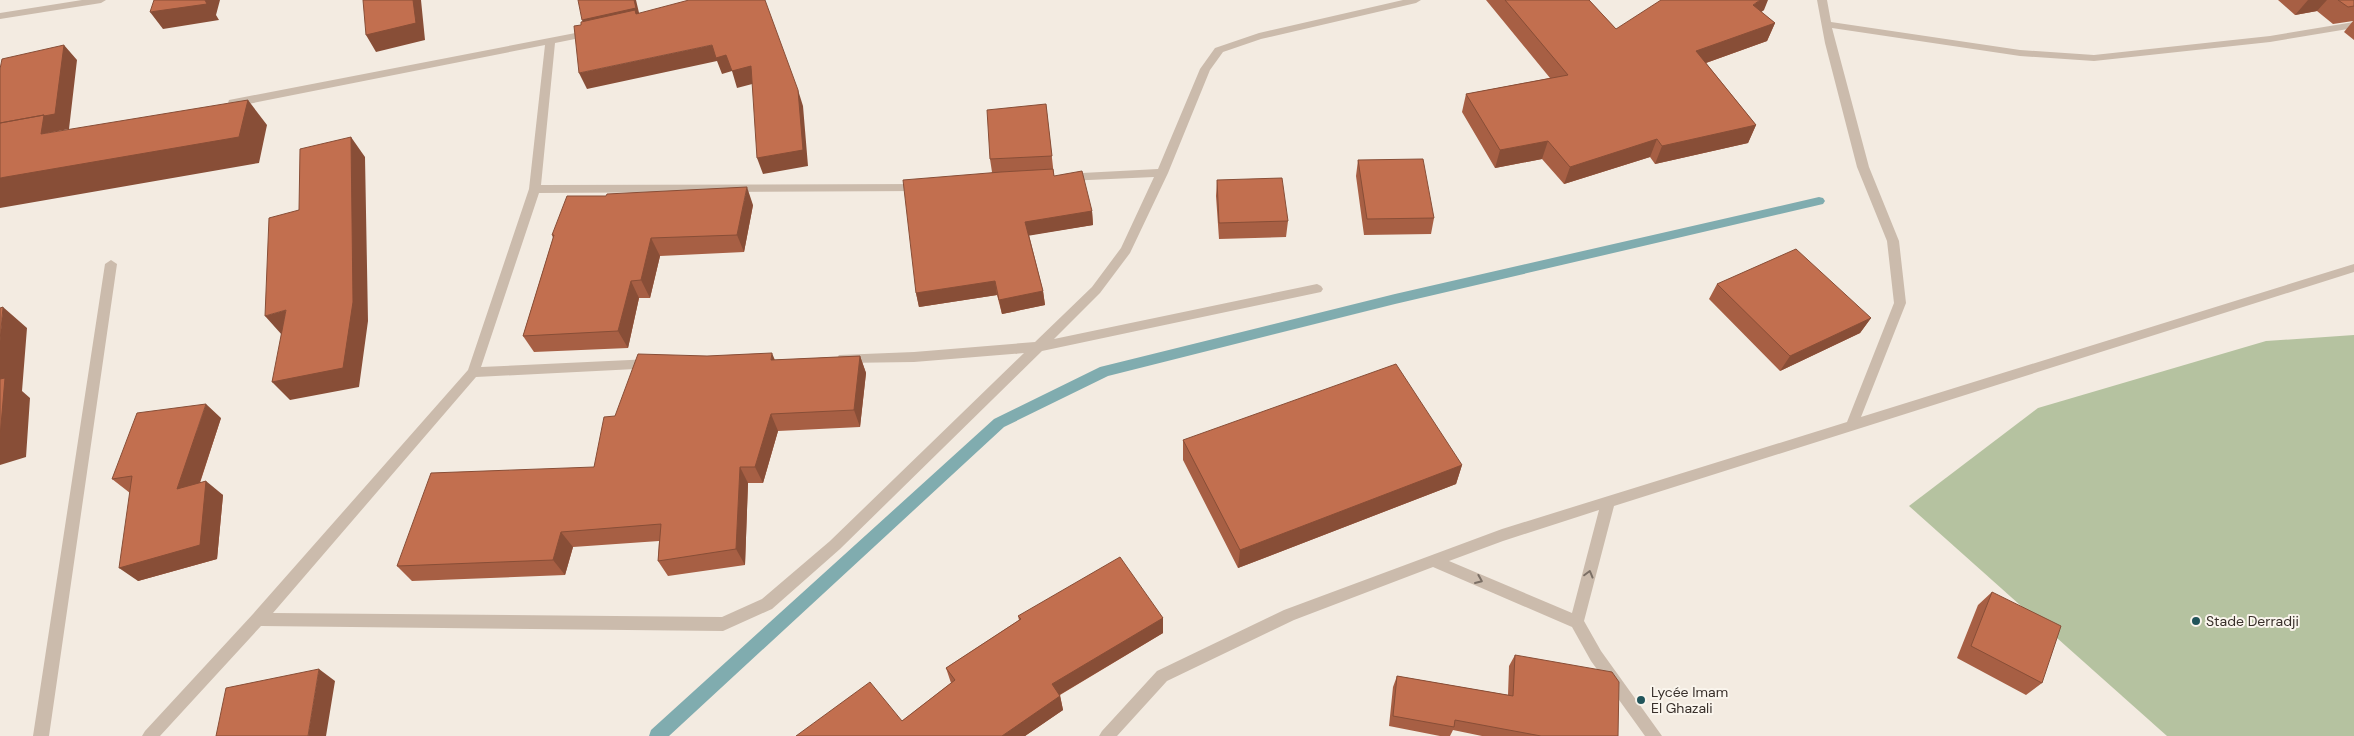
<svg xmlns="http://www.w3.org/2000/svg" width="2354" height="736" font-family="'DM Sans',sans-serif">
	<rect width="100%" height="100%" fill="#f3ebe1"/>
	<path fill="#b5c2a0" d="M 2354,335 L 2354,736 L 2167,736 L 1909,506 L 2038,408 L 2266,341 Z"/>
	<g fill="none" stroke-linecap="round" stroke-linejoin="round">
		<path fill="#80acaf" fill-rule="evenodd" d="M 1819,197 L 1823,198 L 1825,201 L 1823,204 L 1395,304 L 1108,376 L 1004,427 L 669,736 L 649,736 L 651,730 L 994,419 L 1100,367 L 1395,294 Z"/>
		<path fill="#cbbbac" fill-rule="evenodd" d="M 82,0 L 106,0 L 101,3 L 0,19 L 0,13 Z
			M 1403,0 L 1421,0 L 1416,3 L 1261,39 L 1223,52 L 1210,70 L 1168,173 L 1130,253 L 1100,293 L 1054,339 L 1317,284 L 1321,286 L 1323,289 L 1321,292 L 1042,351 L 840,549 L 772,609 L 723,631 L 261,626 L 160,736 L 142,736 L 145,731 L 253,614 L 468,370 L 529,189 L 545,45 L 233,107 L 228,103 L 229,100 L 591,30 L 595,31 L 595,35 L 555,43 L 541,185 L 924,184 L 926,187 L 920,191 L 539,193 L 481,367 L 651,359 L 655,360 L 657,364 L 655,368 L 476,377 L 273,613 L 722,617 L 762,599 L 830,541 L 1024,353 L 914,362 L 843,363 L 839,361 L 837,358 L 839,355 L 914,352 L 1035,342 L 1092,287 L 1121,248 L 1154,177 L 1067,181 L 1063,180 L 1061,177 L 1063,174 L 1158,169 L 1200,69 L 1215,48 L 1259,33 Z
			M 1817,0 L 1827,0 L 1831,22 L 2020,50 L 2094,55 L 2270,36 L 2354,22 L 2354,28 L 2270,42 L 2094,61 L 2020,56 L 1832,28 L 1869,167 L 1899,241 L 1906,303 L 1861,417 L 2354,264 L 2354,272 L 1614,506 L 1584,621 L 1601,651 L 1662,736 L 1645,736 L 1591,661 L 1572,627 L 1433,567 L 1294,620 L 1167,681 L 1117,736 L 1099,736 L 1102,731 L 1157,671 L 1284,610 L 1502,529 L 1847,422 L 1894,303 L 1887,241 L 1857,167 L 1825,43 ZM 1599,510 L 1572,613 L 1449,561 L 1503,541 Z
			M 111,260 L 117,264 L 49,736 L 33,736 L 105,264 Z"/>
	</g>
	<path fill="#a75f44" d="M 1486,0 L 1589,0 L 1616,29 L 1764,10 L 1761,12 L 1775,23 L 1767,41 L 1706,63 L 1756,125 L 1748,143 L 1655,164 L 1650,157 L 1564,184 L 1542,159 L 1495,168 L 1462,112 L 1466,94 L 1550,78 Z
		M 2278,0 L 2354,0 L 2354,40 L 2344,32 L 2353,21 L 2333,24 L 2317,11 L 2295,15 Z
		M 1046,104 L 1054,176 L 1092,211 L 1093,225 L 1029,235 L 1043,291 L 1045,305 L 1002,314 L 997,295 L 919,307 L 916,293 L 992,172 L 990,159 Z
		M 1358,160 L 1434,218 L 1431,234 L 1364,235 L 1356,176 Z
		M 1217,180 L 1288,221 L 1286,237 L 1219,239 L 1216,196 Z
		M 606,196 L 753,205 L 744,252 L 660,256 L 650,298 L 639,298 L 628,348 L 534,352 L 523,336 L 553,238 L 552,235 Z
		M 1717,284 L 1871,318 L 1860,333 L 1780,371 L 1709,299 Z
		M 860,356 L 866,373 L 860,427 L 778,431 L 763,483 L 748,483 L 745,565 L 668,576 L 658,561 L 659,541 L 573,547 L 565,575 L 412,581 L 397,566 L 594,467 L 615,416 L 775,360 Z
		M 221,418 L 200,483 L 223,495 L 217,559 L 138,581 L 130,493 L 112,479 Z
		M 1183,440 L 1462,465 L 1456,484 L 1238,568 L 1183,460 Z
		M 1992,592 L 2042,683 L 2026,695 L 1957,658 L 1978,605 Z
		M 1018,616 L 1163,618 L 1163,633 L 1060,695 L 1063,710 L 1025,736 L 796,736 L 902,721 L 951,683 L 946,668 L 1019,620 Z
		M 1515,655 L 1618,736 L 1482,736 L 1453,730 L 1450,736 L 1440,736 L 1389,726 L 1393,687 L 1397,676 L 1508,695 L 1509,666 Z"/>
	<path fill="#884e37" d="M 205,0 L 220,0 L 216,15 L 219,20 L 163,29 L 150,12 Z
		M 413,0 L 421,0 L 425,40 L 376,52 L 366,35 Z
		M 634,0 L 636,0 L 640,17 L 586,29 L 582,20 Z
		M 1760,0 L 1768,0 L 1764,10 L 1745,23 L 1753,5 Z
		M 2308,0 L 2327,0 L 2317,11 L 2295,15 Z
		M 1775,23 L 1767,41 L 1689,69 L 1696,51 Z
		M 64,45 L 77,60 L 69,129 L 5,141 Z
		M 712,45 L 726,55 L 751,66 L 756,83 L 737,88 L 732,71 L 722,74 L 717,61 L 587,89 L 579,73 Z
		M 798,90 L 803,106 L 808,166 L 763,174 L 757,158 Z
		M 248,100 L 267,125 L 259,163 L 0,208 L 0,178 Z
		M 1756,125 L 1748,143 L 1655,164 L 1662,146 Z
		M 351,137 L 365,157 L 368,321 L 359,387 L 290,400 L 272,382 Z
		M 1657,139 L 1650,157 L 1564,184 L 1570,167 Z
		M 1548,141 L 1542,159 L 1495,168 L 1500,150 Z
		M 747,187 L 753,205 L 744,252 L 737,235 Z
		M 1092,211 L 1093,225 L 1027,236 L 1025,222 Z
		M 651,238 L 660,256 L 650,298 L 641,280 Z
		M 631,281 L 639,298 L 628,348 L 618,331 Z
		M 995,281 L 997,295 L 919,307 L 916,293 Z
		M 1043,291 L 1045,305 L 1002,314 L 999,300 Z
		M 3,307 L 27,328 L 22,391 L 30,398 L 26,457 L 0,465 L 0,341 Z
		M 286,310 L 282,335 L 265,316 Z
		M 1871,318 L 1860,333 L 1780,371 L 1790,356 Z
		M 772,353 L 779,370 L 771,360 Z
		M 860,356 L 866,373 L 860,427 L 854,410 Z
		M 206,404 L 221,418 L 193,503 L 177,489 Z
		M 771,414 L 778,431 L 763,483 L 755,467 Z
		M 1462,465 L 1456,484 L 1238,568 L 1240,550 Z
		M 740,467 L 748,483 L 745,565 L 736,549 Z
		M 206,481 L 223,495 L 217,559 L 138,581 L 119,568 Z
		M 561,532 L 573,547 L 565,575 L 553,560 Z
		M 1163,618 L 1163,633 L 1054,698 L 1052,684 Z
		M 319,669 L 335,681 L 326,736 L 308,736 Z
		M 1060,696 L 1063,710 L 1025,736 L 1002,736 Z"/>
	<path fill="#c26f4f" stroke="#884e37" d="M 154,0 L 205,0 L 207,4 L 150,12 Z
		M 363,0 L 413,0 L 416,23 L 366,35 Z
		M 578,0 L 634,0 L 636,8 L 582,20 Z
		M 689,0 L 765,0 L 798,90 L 803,150 L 757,158 L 751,66 L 732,71 L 726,55 L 716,58 L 712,45 L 579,73 L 574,26 L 581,25 L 581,22 L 635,10 L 636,14 Z
		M 1505,0 L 1589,0 L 1616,29 L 1661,0 L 1760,0 L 1753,5 L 1775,23 L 1696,51 L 1756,125 L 1662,146 L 1657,139 L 1570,167 L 1548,141 L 1500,150 L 1466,94 L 1568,75 Z
		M 2338,0 L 2354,0 L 2354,6 L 2348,7 Z
		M 64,45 L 55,114 L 44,116 L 44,115 L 0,123 L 0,69 L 2,59 Z
		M 248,100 L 239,137 L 0,178 L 0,123 L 44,115 L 41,134 Z
		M 1046,104 L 1052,156 L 990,159 L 987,110 Z
		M 351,137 L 353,302 L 343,368 L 272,382 L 286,310 L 265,316 L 269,218 L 299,210 L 300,149 Z
		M 1423,159 L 1434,218 L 1367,219 L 1358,160 Z
		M 1053,169 L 1054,176 L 1082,171 L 1092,211 L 1025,222 L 1043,291 L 999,300 L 995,281 L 916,293 L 903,180 L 1001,172 Z
		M 1282,178 L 1288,221 L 1219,223 L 1217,180 Z
		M 747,187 L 737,235 L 651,238 L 641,280 L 631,281 L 618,331 L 523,336 L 554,235 L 552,235 L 567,196 L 606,196 L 607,194 Z
		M 1796,249 L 1871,318 L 1790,356 L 1717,284 Z
		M 3,307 L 0,341 L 0,308 Z
		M 772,353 L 771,360 L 860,356 L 854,410 L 771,414 L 755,467 L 740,467 L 736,549 L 658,561 L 661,524 L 561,532 L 553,560 L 397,566 L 431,473 L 594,467 L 604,417 L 615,416 L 638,354 L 707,356 Z
		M 1396,364 L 1462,465 L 1240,550 L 1183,440 Z
		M 5,378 L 0,437 L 0,379 Z
		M 206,404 L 177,489 L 206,481 L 200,545 L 119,568 L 132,476 L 112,479 L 137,413 Z
		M 1120,557 L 1163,618 L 1052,684 L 1060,696 L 1002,736 L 796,736 L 870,682 L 902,721 L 955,680 L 946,668 L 1021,619 L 1018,616 Z
		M 1992,592 L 2061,626 L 2042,683 L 1971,646 Z
		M 1515,655 L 1612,672 L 1619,682 L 1618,736 L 1541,736 L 1455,720 L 1454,727 L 1393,716 L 1397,676 L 1513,696 Z
		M 319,669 L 308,736 L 216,736 L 226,688 Z"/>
	<defs><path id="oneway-chevron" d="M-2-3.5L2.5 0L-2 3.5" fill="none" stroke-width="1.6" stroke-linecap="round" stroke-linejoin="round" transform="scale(1.25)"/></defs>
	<g stroke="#7b6f65">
		<use href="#oneway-chevron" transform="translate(1589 574) rotate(-75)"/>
		<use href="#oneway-chevron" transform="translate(1479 580) rotate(23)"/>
	</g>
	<g fill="#21545a" stroke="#faf5ed" stroke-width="2">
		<circle cx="2196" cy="621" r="5"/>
		<circle cx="1641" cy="700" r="5"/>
	</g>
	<g text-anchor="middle" stroke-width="4" stroke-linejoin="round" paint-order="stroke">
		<g font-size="14" fill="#39302b" stroke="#faf5ed" text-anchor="start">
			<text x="2206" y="626">Stade Derradji</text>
			<text x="1651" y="697">Lycée Imam<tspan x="1651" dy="16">El Ghazali</tspan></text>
		</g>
	</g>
</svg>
